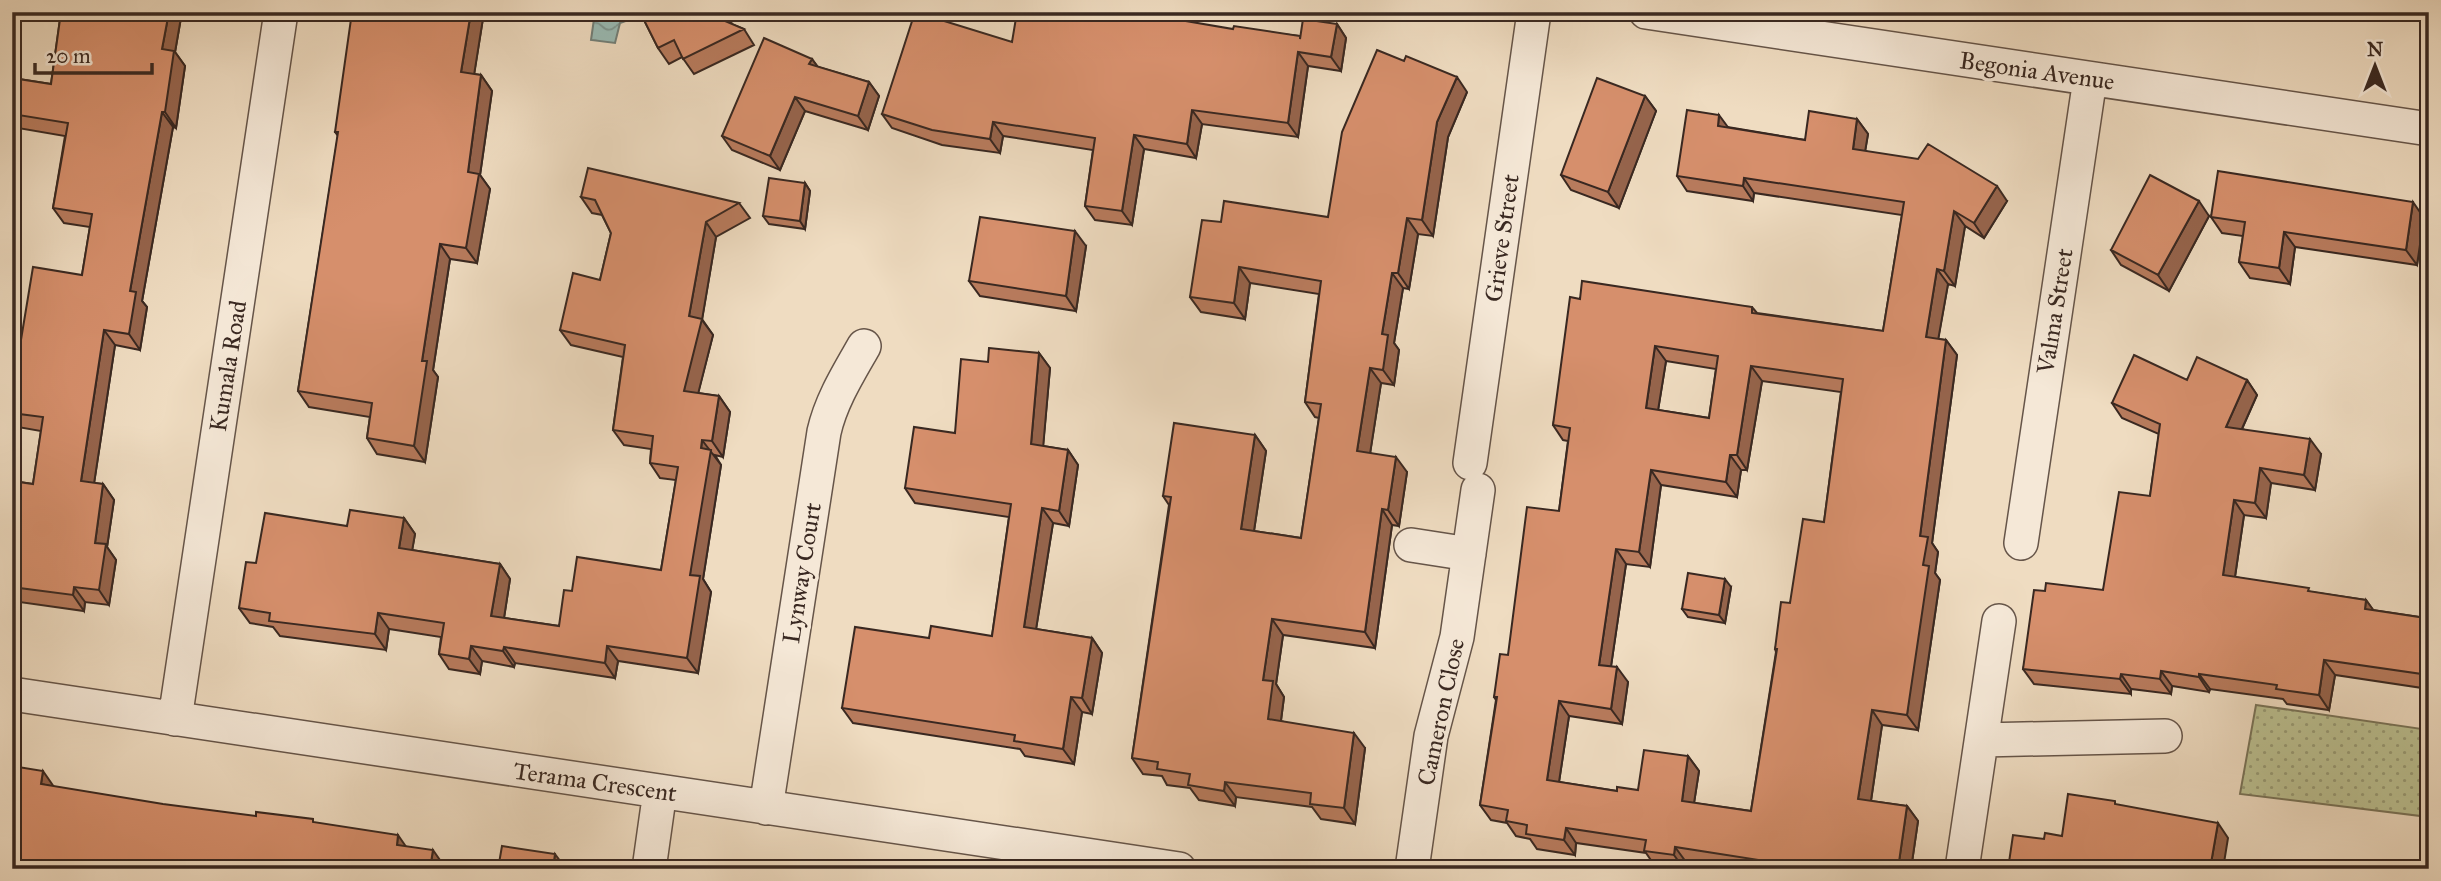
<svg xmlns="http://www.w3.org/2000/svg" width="2441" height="881" font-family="'IM FELL Great Primer',serif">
	<defs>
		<pattern id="green-dots" width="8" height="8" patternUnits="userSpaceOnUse" patternTransform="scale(1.75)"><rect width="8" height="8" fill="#bbc091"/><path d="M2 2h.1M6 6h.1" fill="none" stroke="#999c76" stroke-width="1.8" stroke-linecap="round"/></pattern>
		<pattern id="water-waves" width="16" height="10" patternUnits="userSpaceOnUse" patternTransform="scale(1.75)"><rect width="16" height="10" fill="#9abbb4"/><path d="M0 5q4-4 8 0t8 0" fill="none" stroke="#7f9892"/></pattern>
	</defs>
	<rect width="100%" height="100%" fill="#efdcc1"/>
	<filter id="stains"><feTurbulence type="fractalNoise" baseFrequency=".00286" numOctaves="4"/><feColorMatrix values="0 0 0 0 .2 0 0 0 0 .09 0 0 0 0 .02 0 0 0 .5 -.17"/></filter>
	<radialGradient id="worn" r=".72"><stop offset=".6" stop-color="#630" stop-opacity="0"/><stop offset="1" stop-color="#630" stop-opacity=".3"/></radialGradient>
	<path fill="url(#green-dots)" stroke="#7a7459" stroke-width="2" d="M 2256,705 L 2429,730 L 2429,817 L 2240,794 Z"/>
	<path fill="url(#water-waves)" stroke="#738079" stroke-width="2" d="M 595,12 L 635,12 L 637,17 L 620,23 L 615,43 L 591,40 Z"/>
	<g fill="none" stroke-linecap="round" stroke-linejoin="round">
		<defs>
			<path id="street" d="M 1646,12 L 2429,129
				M 1470,463 L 1534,12
				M 2021,543 L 2090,79
				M 1411,545 L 1469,554
				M 12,694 L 1179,869
				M 175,719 L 281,12
				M 1982,740 L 2165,736
				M 766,808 L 824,432 C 831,401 848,374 864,346
				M 649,869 L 660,791
				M 1412,869 L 1431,736 L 1457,637 L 1478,490
				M 1962,869 L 1999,621"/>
		</defs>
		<use href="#street" stroke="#665549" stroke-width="36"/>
		<use href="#street" stroke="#f5e8d7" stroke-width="33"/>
	</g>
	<path fill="#b87b5d" stroke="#392821" stroke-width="2" fill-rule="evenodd" d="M 61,12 L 182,12 L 175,52 L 185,66 L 176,128 L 173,127 L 142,301 L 147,307 L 140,350 L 115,345 L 94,483 L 103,484 L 114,500 L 107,547 L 116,560 L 109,605 L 85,602 L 84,611 L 12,601 L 12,481 L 33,484 L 41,431 L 12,426 L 12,363 L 17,364 L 82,275 L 90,227 L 64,223 L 53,208 L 65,136 L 12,127 L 12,78 L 51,84 Z
		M 484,12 L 474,74 L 481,75 L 492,91 L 480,175 L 490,189 L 477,263 L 450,259 L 433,370 L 438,377 L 425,462 L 377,454 L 367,438 L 370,417 L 309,407 L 298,391 L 338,136 L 335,132 Z
		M 640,12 L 750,12 L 729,23 L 744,29 L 754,45 L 694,74 L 682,57 L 669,64 L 658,48 Z
		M 1337,24 L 1346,38 L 1341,71 L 1308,66 L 1298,137 L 1202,124 L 1196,158 L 1144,149 L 1132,225 L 1095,220 L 1085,206 L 1093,150 L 1003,136 L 1000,153 L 942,145 L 892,128 L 882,114 L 1012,42 L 1233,29 L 1300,36 Z
		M 812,59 L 818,67 L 869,82 L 879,96 L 868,130 L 805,111 L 780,170 L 732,150 L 722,136 Z
		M 1467,92 L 1448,137 L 1433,236 L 1418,234 L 1409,289 L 1403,288 L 1394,343 L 1399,350 L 1394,385 L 1381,383 L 1370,453 L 1407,472 L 1399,526 L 1392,525 L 1375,648 L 1283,635 L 1276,684 L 1284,697 L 1281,721 L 1365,748 L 1355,824 L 1321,819 L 1312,807 L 1236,797 L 1235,806 L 1199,800 L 1190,788 L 1167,785 L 1162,776 L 1143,774 L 1132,758 L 1169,505 L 1163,496 L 1255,435 L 1266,451 L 1254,531 L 1301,538 L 1319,418 L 1315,417 L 1305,402 L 1319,294 L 1250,283 L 1245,319 L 1201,312 L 1190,297 L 1221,222 L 1328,217 Z
		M 1645,96 L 1656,111 L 1619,208 L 1571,190 L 1561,175 Z
		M 1857,119 L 1868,134 L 1865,151 L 2007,201 L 1984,238 L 1965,226 L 1955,286 L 1948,284 L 1938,339 L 1946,340 L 1957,355 L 1932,543 L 1938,552 L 1935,573 L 1940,580 L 1918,730 L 1882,725 L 1871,801 L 1907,806 L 1918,821 L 1911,869 L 1727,869 L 1686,862 L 1685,869 L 1675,869 L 1655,866 L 1646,853 L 1576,843 L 1575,855 L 1537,849 L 1530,839 L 1516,836 L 1507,823 L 1491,820 L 1480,805 L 1496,700 L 1494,697 L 1559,511 L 1568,441 L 1563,440 L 1553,425 L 1580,299 L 1752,307 L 1757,313 L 1883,331 L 1902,215 L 1754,193 L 1753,201 L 1687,191 L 1677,176 L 1728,127 L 1805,140 ZM 1666,361 L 1716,369 L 1709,418 L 1658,410 ZM 1762,381 L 1841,392 L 1824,522 L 1790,603 L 1775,649 L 1776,652 L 1751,811 L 1694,803 L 1699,771 L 1688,756 L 1638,790 L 1617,791 L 1559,782 L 1569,716 L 1622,724 L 1628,682 L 1611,666 L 1626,564 L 1650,567 L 1661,485 L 1737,497 L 1741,470 L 1747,470 Z
		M 805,183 L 810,191 L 805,229 L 769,224 L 763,216 Z
		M 581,197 L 739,203 L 750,218 L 716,237 L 702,319 L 713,335 L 698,393 L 719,396 L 730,412 L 723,457 L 715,455 L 721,465 L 703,579 L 711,592 L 698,673 L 618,661 L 615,678 L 515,663 L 514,667 L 482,661 L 480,674 L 449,669 L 439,654 L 441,637 L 389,629 L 386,650 L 280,636 L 273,627 L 250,623 L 239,608 L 256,563 L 347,526 L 404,518 L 415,534 L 412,550 L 500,564 L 510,579 L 504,618 L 559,626 L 572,591 L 661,570 L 676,480 L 660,478 L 650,463 L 651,449 L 624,445 L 613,430 L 623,357 L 571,345 L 560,330 L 600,280 L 611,233 L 602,215 L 592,213 Z
		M 2209,216 L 2169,291 L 2121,265 L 2111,250 Z
		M 2211,217 L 2424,218 L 2417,265 L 2295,247 L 2290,284 L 2250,278 L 2239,262 L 2243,236 L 2222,233 Z
		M 1086,246 L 1076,311 L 980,296 L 969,281 Z
		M 1039,353 L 1050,368 L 1043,446 L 1068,450 L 1078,465 L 1069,526 L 1053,523 L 1036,629 L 1092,638 L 1102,653 L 1092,714 L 1082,712 L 1074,764 L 1025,756 L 1020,749 L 853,723 L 842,708 L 929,638 L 992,636 L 1009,517 L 915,503 L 905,488 L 955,433 L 988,362 Z
		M 2187,380 L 2247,380 L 2257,395 L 2242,429 L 2321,454 L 2315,490 L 2271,483 L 2266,518 L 2244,515 L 2235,577 L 2311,592 L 2366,600 L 2373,610 L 2426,618 L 2429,611 L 2429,689 L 2335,675 L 2329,710 L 2287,704 L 2283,699 L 2210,689 L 2209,692 L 2172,686 L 2171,694 L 2131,689 L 2131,694 L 2034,684 L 2023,669 L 2045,591 L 2103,590 L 2150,496 L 2159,434 L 2122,418 L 2112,403 Z
		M 1731,587 L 1725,623 L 1688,617 L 1682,609 Z"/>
	<path fill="#96644c" stroke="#392821" stroke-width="2" d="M 169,12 L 182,12 L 175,52 L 185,66 L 176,128 L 165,112 L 162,49 Z
		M 471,12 L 484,12 L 472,88 L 461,72 Z
		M 1337,24 L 1346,38 L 1341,71 L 1331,57 Z
		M 1298,52 L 1308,66 L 1298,137 L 1288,123 Z
		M 812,59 L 822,73 L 809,64 Z
		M 481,75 L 492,91 L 480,175 L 490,189 L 477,263 L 466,248 L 468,172 Z
		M 1457,77 L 1467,92 L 1448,137 L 1433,236 L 1422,220 L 1437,122 Z
		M 869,82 L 879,96 L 868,130 L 858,116 Z
		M 1645,96 L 1656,111 L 1619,208 L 1608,192 Z
		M 795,97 L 805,111 L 780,170 L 770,156 Z
		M 1192,110 L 1202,124 L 1196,158 L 1187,144 Z
		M 162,112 L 173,127 L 142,301 L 147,307 L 140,350 L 129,334 L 130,291 Z
		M 1719,115 L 1730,130 L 1718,126 Z
		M 1857,119 L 1868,134 L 1863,164 L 1853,149 Z
		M 993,122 L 1003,136 L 1000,153 L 990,139 Z
		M 1134,135 L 1144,149 L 1132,225 L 1122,211 Z
		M 1744,178 L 1754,193 L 1753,201 L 1743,186 Z
		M 805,183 L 810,191 L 805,229 L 800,221 Z
		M 1997,186 L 2007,201 L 1984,238 L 1974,223 Z
		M 13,191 L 19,199 L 12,241 L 12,197 Z
		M 2199,201 L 2209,216 L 2169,291 L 2158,275 Z
		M 2413,202 L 2424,218 L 2417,265 L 2406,250 Z
		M 1954,211 L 1965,226 L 1955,286 L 1944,271 Z
		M 1407,218 L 1418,234 L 1409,289 L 1398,273 Z
		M 706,222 L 716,237 L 702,320 L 713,335 L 695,406 L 684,391 L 689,316 Z
		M 1075,231 L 1086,246 L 1076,311 L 1066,296 Z
		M 2284,232 L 2295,247 L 2290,284 L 2279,268 Z
		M 440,244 L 450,259 L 433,370 L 438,377 L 425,462 L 414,446 L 422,361 Z
		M 1239,267 L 1250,283 L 1245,319 L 1234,303 Z
		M 1937,269 L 1948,284 L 1936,352 L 1926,337 Z
		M 1392,273 L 1403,288 L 1394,343 L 1399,350 L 1394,385 L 1383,370 L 1382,334 Z
		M 104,330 L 115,345 L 92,497 L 81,481 Z
		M 1946,340 L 1957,355 L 1932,543 L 1938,552 L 1935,573 L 1940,580 L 1918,730 L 1907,715 L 1923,565 L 1920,536 Z
		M 1655,346 L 1666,361 L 1656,423 L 1646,408 Z
		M 1039,353 L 1050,368 L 1042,460 L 1031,444 Z
		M 1751,366 L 1762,381 L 1747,470 L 1737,455 Z
		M 1370,368 L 1381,383 L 1368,467 L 1357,451 Z
		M 2247,380 L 2257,395 L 2236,442 L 2226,427 Z
		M 719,396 L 730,412 L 723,457 L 712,441 Z
		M 1255,435 L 1266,451 L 1252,544 L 1241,529 Z
		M 2310,439 L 2321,454 L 2315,490 L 2304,475 Z
		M 702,440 L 721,465 L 703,579 L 711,592 L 698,673 L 687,658 L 690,575 Z
		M 1068,450 L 1078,465 L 1069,526 L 1059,511 Z
		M 1730,455 L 1741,470 L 1737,497 L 1726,482 Z
		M 1396,457 L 1407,472 L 1399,526 L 1388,510 Z
		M 2260,468 L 2271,483 L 2266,518 L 2255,503 Z
		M 1651,470 L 1661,485 L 1650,567 L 1639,552 Z
		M 103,484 L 114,500 L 107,547 L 116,560 L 109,605 L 99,590 L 95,543 Z
		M 2234,500 L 2244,515 L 2233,590 L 2223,575 Z
		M 1042,508 L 1053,523 L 1034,642 L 1024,627 Z
		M 1382,509 L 1392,525 L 1375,648 L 1365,632 Z
		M 404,518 L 415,534 L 410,563 L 399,548 Z
		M 1616,549 L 1626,564 L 1609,680 L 1599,665 Z
		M 500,564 L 510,579 L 502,631 L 491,616 Z
		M 1725,579 L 1731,587 L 1725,623 L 1719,615 Z
		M 74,587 L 85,602 L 84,611 L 73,595 Z
		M 2366,600 L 2377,615 L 2365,609 Z
		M 378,613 L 389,629 L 386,650 L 375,634 Z
		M 1272,619 L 1283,635 L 1276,684 L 1284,697 L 1279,735 L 1268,719 L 1263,680 Z
		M 1092,638 L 1102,653 L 1092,714 L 1082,698 Z
		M 471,646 L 482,661 L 480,674 L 469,659 Z
		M 607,646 L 618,661 L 615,678 L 605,663 Z
		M 504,647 L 515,663 L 514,667 L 503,651 Z
		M 2324,660 L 2335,675 L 2329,710 L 2319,695 Z
		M 1617,667 L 1628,682 L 1622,724 L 1611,709 Z
		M 2161,671 L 2172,686 L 2171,694 L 2160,679 Z
		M 2121,674 L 2131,689 L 2131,694 L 2120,679 Z
		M 2199,674 L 2210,689 L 2209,692 L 2199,677 Z
		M 1071,697 L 1082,712 L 1074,764 L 1063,749 Z
		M 1559,701 L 1569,716 L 1557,795 L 1547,780 Z
		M 1872,710 L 1882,725 L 1869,814 L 1858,799 Z
		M 1354,733 L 1365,748 L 1355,824 L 1344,808 Z
		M 1688,756 L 1699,771 L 1692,816 L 1682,801 Z
		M 43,771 L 54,787 L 41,784 Z
		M 1225,782 L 1236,797 L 1235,806 L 1224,791 Z
		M 1907,806 L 1918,821 L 1911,869 L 1898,869 Z
		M 2218,823 L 2228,838 L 2223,869 L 2210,869 Z
		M 1566,828 L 1576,843 L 1575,855 L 1564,840 Z
		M 398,835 L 409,851 L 397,845 Z
		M 1675,847 L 1686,862 L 1685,869 L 1684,869 L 1674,855 Z
		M 433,850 L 444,866 L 443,869 L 430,869 Z
		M 555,854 L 566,869 L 553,869 Z"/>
	<path fill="#d68f6c" stroke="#392821" stroke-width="2" fill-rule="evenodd" d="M 61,12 L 169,12 L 162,49 L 174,51 L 165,112 L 162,112 L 130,291 L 136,292 L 129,334 L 104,330 L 81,481 L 103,484 L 95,543 L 106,544 L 99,590 L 74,587 L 73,595 L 12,587 L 12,481 L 33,484 L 43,417 L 12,413 L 12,363 L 17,364 L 33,267 L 82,275 L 92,214 L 53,208 L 68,123 L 12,114 L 12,78 L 51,84 Z
		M 352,12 L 471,12 L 461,72 L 481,75 L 468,172 L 479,174 L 466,248 L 440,244 L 422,361 L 427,361 L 414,446 L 367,438 L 372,403 L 298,391 L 338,132 L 335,132 Z
		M 640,12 L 708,12 L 706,13 L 744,29 L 683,59 L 674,40 L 658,48 Z
		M 915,12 L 1012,42 L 1017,12 L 1133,12 L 1233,29 L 1234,26 L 1300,36 L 1300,39 L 1303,19 L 1337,24 L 1331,57 L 1298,52 L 1288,123 L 1192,110 L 1187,144 L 1134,135 L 1122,211 L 1085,206 L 1095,138 L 993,122 L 990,139 L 932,130 L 882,114 Z
		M 764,38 L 812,59 L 809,64 L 869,82 L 858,116 L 795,97 L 770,156 L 722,136 Z
		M 1377,50 L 1404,61 L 1406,56 L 1457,77 L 1437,122 L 1422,220 L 1407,218 L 1398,273 L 1392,273 L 1382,334 L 1388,335 L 1383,370 L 1370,368 L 1357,451 L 1396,457 L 1388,510 L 1382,509 L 1365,632 L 1272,619 L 1263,680 L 1273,681 L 1268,719 L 1354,733 L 1344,808 L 1310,804 L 1311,793 L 1225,782 L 1224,791 L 1188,785 L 1190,774 L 1157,769 L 1158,762 L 1132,758 L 1171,497 L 1163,496 L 1174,423 L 1255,435 L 1241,529 L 1301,538 L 1321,404 L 1305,402 L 1321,281 L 1239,267 L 1234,303 L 1190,297 L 1202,220 L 1221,222 L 1224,201 L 1328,217 L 1342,132 Z
		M 1597,78 L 1645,96 L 1608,192 L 1561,175 Z
		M 1687,110 L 1719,115 L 1718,126 L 1805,140 L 1809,111 L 1857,119 L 1853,149 L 1918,159 L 1928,144 L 1997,186 L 1974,223 L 1954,211 L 1944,271 L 1937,269 L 1926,337 L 1946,340 L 1920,536 L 1928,537 L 1923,565 L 1929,566 L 1907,715 L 1872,710 L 1858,799 L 1907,806 L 1898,869 L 1821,869 L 1790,864 L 1789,869 L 1758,869 L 1759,860 L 1675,847 L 1674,855 L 1644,851 L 1646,840 L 1566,828 L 1564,840 L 1526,834 L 1527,825 L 1506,821 L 1508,810 L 1480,805 L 1497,697 L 1494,697 L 1500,654 L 1508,655 L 1527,507 L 1559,511 L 1570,428 L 1553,425 L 1570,297 L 1580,299 L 1582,281 L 1752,307 L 1752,313 L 1883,331 L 1904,202 L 1744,178 L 1743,186 L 1677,176 ZM 1655,346 L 1718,356 L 1709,418 L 1646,408 ZM 1751,366 L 1843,379 L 1824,522 L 1803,519 L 1790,603 L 1781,602 L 1775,649 L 1777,649 L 1751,811 L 1682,801 L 1688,756 L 1644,750 L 1638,790 L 1617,787 L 1617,791 L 1547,780 L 1559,701 L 1611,709 L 1617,667 L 1599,665 L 1616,549 L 1639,552 L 1651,470 L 1726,482 L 1730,455 L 1737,455 Z
		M 588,168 L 739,203 L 706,222 L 689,316 L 702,319 L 684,391 L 719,396 L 712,441 L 702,440 L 701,448 L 711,450 L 690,575 L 700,576 L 687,658 L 607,646 L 605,663 L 504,647 L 503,651 L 471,646 L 469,659 L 439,654 L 444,623 L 378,613 L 375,634 L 269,621 L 270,613 L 239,608 L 246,562 L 256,563 L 265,513 L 347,526 L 350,510 L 404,518 L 399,548 L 500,564 L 491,616 L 559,626 L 564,590 L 572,591 L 577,557 L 661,570 L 678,467 L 650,463 L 653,436 L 613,430 L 625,345 L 560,330 L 573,273 L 600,280 L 611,233 L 595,200 L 581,197 Z
		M 2218,171 L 2413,202 L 2406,250 L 2284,232 L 2279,268 L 2239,262 L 2245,222 L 2211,217 Z
		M 2150,175 L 2199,201 L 2158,275 L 2111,250 Z
		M 769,178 L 805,183 L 800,221 L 763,216 Z
		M 980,217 L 1075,231 L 1066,296 L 969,281 Z
		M 989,348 L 1039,353 L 1031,444 L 1068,450 L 1059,511 L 1042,508 L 1024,627 L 1092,638 L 1082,698 L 1071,697 L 1063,749 L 1014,741 L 1015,735 L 842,708 L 855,627 L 929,638 L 931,626 L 992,636 L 1011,504 L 905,488 L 914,427 L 955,433 L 961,359 L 988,362 Z
		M 2134,355 L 2187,380 L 2197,357 L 2247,380 L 2226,427 L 2310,439 L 2304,475 L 2260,468 L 2255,503 L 2234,500 L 2223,575 L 2309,588 L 2308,591 L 2366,600 L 2365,609 L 2426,618 L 2426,611 L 2429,611 L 2429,675 L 2324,660 L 2319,695 L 2276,689 L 2277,685 L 2199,674 L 2199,677 L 2161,671 L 2160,679 L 2121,674 L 2120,679 L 2023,669 L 2034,590 L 2045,591 L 2046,583 L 2103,590 L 2119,492 L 2150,496 L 2160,424 L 2112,403 Z
		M 1688,573 L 1725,579 L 1719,615 L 1682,609 Z
		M 12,766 L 43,771 L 41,784 L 163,804 L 256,816 L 256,812 L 313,819 L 313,822 L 398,835 L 397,845 L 433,850 L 430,869 L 12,869 Z
		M 2068,794 L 2115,801 L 2115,804 L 2218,823 L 2210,869 L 2008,869 L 2013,835 L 2044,839 L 2045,833 L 2062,836 Z
		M 502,846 L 555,854 L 553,869 L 498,869 Z"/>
	<g text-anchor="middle" stroke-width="7" stroke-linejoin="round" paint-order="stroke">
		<g font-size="24" fill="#392821" stroke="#f5e8d7">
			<text transform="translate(2037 71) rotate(8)" y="8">Begonia Avenue</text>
			<text transform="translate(1502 238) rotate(-82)" y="8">Grieve Street</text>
			<text transform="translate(2055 311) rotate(-81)" y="8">Valma Street</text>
			<text transform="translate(228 366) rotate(-81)" y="8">Kumala Road</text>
			<text transform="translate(802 573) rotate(-81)" y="8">Lynway Court</text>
			<text transform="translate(1441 712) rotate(-78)" y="8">Cameron Close</text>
			<text transform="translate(595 782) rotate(8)" y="8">Terama Crescent</text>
		</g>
	</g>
	<rect width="2441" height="881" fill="none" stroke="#efdcc1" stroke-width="42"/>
	<rect x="14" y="14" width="2413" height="853" fill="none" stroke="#392821" stroke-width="3.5"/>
	<rect x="21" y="21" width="2399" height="839" fill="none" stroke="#392821" stroke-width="2"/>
	<g transform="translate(2375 66)" stroke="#f5e8d7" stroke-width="5" paint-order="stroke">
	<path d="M0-5L12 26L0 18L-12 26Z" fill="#392821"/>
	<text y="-10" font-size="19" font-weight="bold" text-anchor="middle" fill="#392821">N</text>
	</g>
	<path d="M35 63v10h117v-10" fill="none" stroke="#392821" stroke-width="3.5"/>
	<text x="46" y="63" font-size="21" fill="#392821" stroke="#f5e8d7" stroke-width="5" paint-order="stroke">20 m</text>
	<rect width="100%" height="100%" filter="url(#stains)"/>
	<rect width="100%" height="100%" fill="url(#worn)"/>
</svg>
